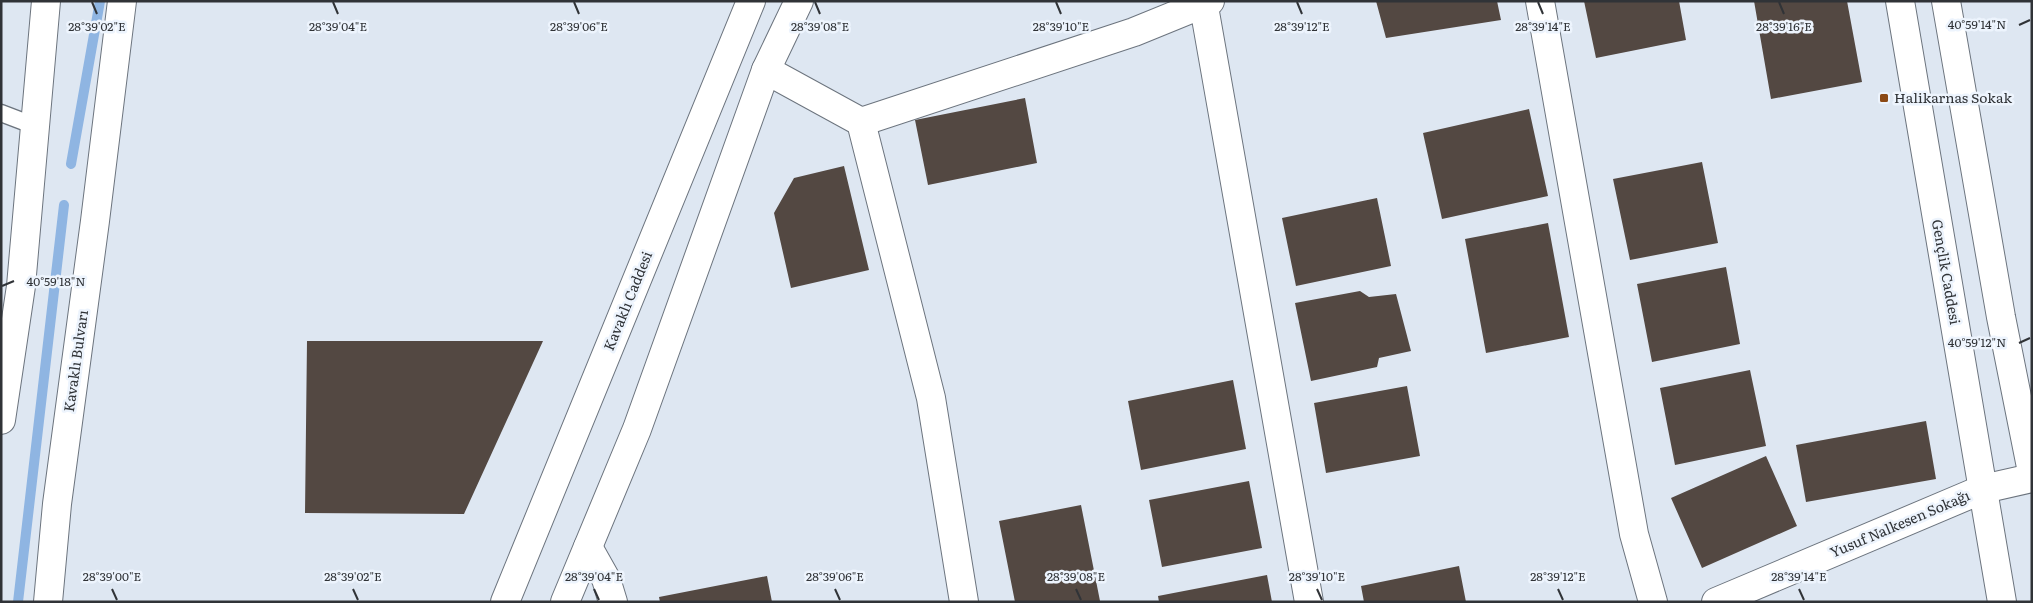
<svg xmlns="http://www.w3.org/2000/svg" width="2033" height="603" font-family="Literata,serif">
	<rect width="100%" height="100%" fill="#dee7f2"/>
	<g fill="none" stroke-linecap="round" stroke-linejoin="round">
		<path stroke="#8fb5e2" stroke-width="10" d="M 71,164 L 100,1
			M 18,602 L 64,205"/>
	</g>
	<path fill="#534842" d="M 1376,1 L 1497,1 L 1501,20 L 1386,38 Z
		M 1584,1 L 1679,1 L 1686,40 L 1596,58 Z
		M 1754,1 L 1847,1 L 1862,82 L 1771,99 Z
		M 1025,98 L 1037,163 L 928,185 L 915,120 Z
		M 1529,109 L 1548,196 L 1442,219 L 1423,133 Z
		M 1702,162 L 1718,243 L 1630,260 L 1613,179 Z
		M 844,166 L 869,270 L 791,288 L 774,213 L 794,178 Z
		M 1377,198 L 1391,266 L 1296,286 L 1282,218 Z
		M 1548,223 L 1569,337 L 1486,353 L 1465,239 Z
		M 1726,267 L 1740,344 L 1652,362 L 1637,284 Z
		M 1360,291 L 1369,297 L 1396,294 L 1411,351 L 1379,358 L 1377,367 L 1311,381 L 1295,303 Z
		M 307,341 L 543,341 L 464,514 L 305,513 Z
		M 1750,370 L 1766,446 L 1675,465 L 1660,388 Z
		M 1233,380 L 1246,449 L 1141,470 L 1128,401 Z
		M 1407,386 L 1420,456 L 1326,473 L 1314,403 Z
		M 1926,421 L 1936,479 L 1806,502 L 1796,445 Z
		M 1766,456 L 1797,526 L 1702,568 L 1671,498 Z
		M 1249,481 L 1262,548 L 1162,567 L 1149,500 Z
		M 1081,505 L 1100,601 L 1015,602 L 999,521 Z
		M 1459,566 L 1466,602 L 1364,602 L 1361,586 Z
		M 1267,575 L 1272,602 L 1159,602 L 1158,596 Z
		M 767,576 L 772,602 L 660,602 L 659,597 Z"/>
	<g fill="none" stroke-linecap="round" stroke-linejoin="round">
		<defs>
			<path id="service" d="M 1,113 L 35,126"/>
			<path id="minor" d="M 1203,1 L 1309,602
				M 1540,1 L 1634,534 L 1653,602
				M 766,70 L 861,122 L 1134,32 L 1210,1
				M 861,122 L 931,398 L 964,602
				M 588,547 L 606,579 L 613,602
				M 1716,602 L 1983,489 L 2032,478"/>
			<path id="tertiary" d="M 1900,1 L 2002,602
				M 1946,1 L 2001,317 L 2032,472"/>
			<path id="secondary" d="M 1,420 L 21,286 L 46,1
				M 48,602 L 57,504 L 95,221 L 122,1"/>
			<path id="primary" d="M 505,602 L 751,1
				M 565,602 L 637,429 L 766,70 L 799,1"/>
		</defs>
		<use href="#service" stroke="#6c747e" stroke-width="19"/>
		<use href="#minor" stroke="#6c747e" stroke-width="30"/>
		<use href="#tertiary" stroke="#6c747e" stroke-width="30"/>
		<use href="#secondary" stroke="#6c747e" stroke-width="30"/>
		<use href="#primary" stroke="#6c747e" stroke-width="30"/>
		<use href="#service" stroke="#fff" stroke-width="16"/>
		<use href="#minor" stroke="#fff" stroke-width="28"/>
		<use href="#tertiary" stroke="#fff" stroke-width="28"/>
		<use href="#secondary" stroke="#fff" stroke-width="28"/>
		<use href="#primary" stroke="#fff" stroke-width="28"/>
	</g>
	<path fill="none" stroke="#303337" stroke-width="2" d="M 92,2 L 97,14M 333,2 L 338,14M 574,2 L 579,14M 815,2 L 820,14M 1056,2 L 1061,14M 1297,2 L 1302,14M 1538,2 L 1543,14M 1779,2 L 1784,14M 2019,25 L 2030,20M 2,286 L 14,281M 2019,343 L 2030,338M 112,589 L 117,600M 353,589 L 358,600M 594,589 L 599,600M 835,589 L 840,600M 1076,589 L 1081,600M 1317,589 L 1322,600M 1558,589 L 1563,600M 1799,589 L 1804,600"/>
	<rect fill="#8b4915" stroke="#edf4fd" stroke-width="2" x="1879" y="93" width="10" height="10" rx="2.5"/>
	<g text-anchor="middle" stroke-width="5" stroke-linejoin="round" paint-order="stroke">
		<g font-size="14" fill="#303337" stroke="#edf4fd" text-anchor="start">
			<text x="1894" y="103">Halikarnas Sokak</text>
		</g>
		<g font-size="14" fill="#303337" stroke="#edf4fd">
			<text transform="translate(1946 272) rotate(80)" y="5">Gençlik Caddesi</text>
			<text transform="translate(628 301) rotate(-68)" y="5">Kavaklı Caddesi</text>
			<text transform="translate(76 361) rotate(-82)" y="5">Kavaklı Bulvarı</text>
			<text transform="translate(1900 524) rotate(-23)" y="5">Yusuf Nalkesen Sokağı</text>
		</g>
	</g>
	<g font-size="12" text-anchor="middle" fill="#303337" stroke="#edf4fd" stroke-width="5" stroke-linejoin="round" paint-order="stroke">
		<text x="1977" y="29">40°59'14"N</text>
		<text x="97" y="31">28°39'02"E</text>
		<text x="338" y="31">28°39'04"E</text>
		<text x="579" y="31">28°39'06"E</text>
		<text x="820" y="31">28°39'08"E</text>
		<text x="1061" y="31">28°39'10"E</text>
		<text x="1302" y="31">28°39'12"E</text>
		<text x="1543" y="31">28°39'14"E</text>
		<text x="1784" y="31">28°39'16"E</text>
		<text x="56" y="286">40°59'18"N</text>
		<text x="1977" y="347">40°59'12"N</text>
		<text x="112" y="581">28°39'00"E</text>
		<text x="353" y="581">28°39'02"E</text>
		<text x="594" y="581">28°39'04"E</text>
		<text x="835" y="581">28°39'06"E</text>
		<text x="1076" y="581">28°39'08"E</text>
		<text x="1317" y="581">28°39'10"E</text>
		<text x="1558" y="581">28°39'12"E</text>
		<text x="1799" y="581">28°39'14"E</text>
	</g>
	<rect width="2033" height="603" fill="none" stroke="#303337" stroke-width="5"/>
</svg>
